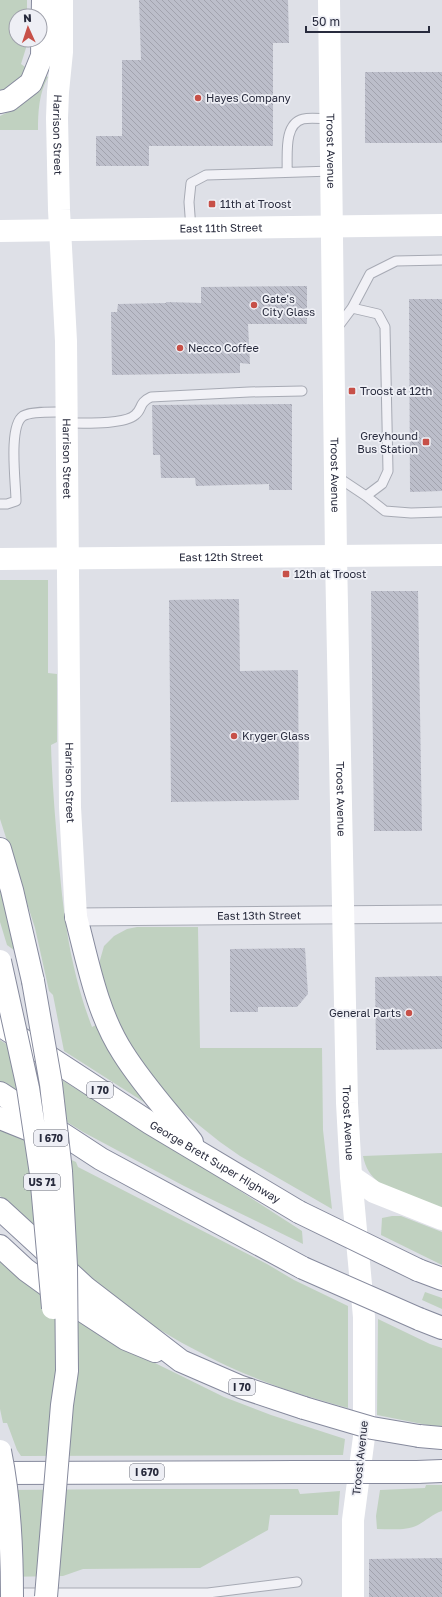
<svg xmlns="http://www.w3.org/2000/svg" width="442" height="1597" font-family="'Golos Text',sans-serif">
	<defs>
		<pattern id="building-back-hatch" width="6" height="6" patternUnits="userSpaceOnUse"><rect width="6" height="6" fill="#bcbeca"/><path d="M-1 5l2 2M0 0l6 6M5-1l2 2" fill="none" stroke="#a2a3ae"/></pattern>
	</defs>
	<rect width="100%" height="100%" fill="#dee0e7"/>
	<path fill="#c0d1c0" d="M 0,0 L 27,0 L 27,16 L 16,16 L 16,40 L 27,40 L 26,48 L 21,64 L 28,69 L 14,86 L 0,94 Z
		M 46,76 L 48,77 C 39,93 38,112 38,130 L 0,130 L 0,116 C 23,106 31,95 46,76 Z
		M 0,580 L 48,580 L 48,673 L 57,674 L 57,742 L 51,745 C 52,781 55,816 58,852 C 63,913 70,969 92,1027 L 100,1023 L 147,1104 L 64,1051 L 53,995 L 49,991 L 35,928 L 0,819 Z
		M 0,884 L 18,953 L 7,945 L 0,922 Z
		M 137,927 L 198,927 L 200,1048 L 322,1048 L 323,1130 L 332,1209 L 240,1156 L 220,1142 L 180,1110 L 163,1093 L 121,1032 L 99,971 L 100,960 L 104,946 L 114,936 L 127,929 Z
		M 0,1040 L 8,1045 L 17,1093 L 0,1082 Z
		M 62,1080 L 231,1185 L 302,1231 L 303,1244 L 184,1186 L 83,1132 L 67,1122 Z
		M 0,1127 L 76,1162 L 78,1167 L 267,1264 L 294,1280 L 348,1306 L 348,1408 C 316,1399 284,1390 253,1377 C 208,1359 154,1329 115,1300 C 75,1269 35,1232 0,1196 Z
		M 442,1153 L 442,1211 C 430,1206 419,1201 407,1196 C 385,1187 368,1181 363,1156 Z
		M 392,1216 L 401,1216 L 442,1232 L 442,1265 L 381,1235 L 382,1218 Z
		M 0,1256 L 113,1340 L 157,1364 L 224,1397 L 271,1415 L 345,1439 L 343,1455 L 21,1456 L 17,1450 L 7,1423 L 3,1423 L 0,1409 Z
		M 425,1292 L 442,1298 L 442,1309 L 422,1300 Z
		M 378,1319 L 430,1344 L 442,1348 L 442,1428 L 377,1415 Z
		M 426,1485 L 442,1485 L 442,1511 C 432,1514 426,1521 418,1525 C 406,1531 390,1529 377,1529 L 376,1516 L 380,1490 L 425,1488 Z
		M 147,1489 L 298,1489 L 300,1494 L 340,1491 L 338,1515 L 270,1515 L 268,1530 L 200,1568 L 83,1569 L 63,1576 L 0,1577 L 0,1490 Z"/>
	<path fill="url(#building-back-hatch)" d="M 139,0 L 288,0 L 289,43 L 273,43 L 273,146 L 149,146 L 149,166 L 96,166 L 96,136 L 122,136 L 122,60 L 141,60 Z
		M 365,72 L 442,72 L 442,143 L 365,143 Z
		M 307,286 L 307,324 L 248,324 L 250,364 L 240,363 L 240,373 L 112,375 L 111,312 L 117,312 L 118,304 L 166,303 L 166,302 L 201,303 L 201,287 Z
		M 409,299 L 442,299 L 442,491 L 410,492 Z
		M 292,404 L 292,490 L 269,490 L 269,484 L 196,486 L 195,478 L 161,478 L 160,455 L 153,455 L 152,405 Z
		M 371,591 L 418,591 L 422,831 L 374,831 Z
		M 239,599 L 240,671 L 298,670 L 299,800 L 171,802 L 169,600 Z
		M 305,948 L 308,994 L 297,1007 L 258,1007 L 258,1012 L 230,1012 L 230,949 Z
		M 442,976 L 442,1049 L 376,1050 L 375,977 Z
		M 442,1558 L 442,1597 L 369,1597 L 369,1559 Z"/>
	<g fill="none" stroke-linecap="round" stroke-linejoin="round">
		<defs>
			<path id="lane" d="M 287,172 C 288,156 283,124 303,119 C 311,117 322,119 331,119
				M 191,229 L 189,202 L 191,183 L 206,175 L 332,171
				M 352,308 L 378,314 L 385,327 L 388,471 L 382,484 L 366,496
				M 337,328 L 352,308 L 370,274 L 396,261 L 442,260
				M 66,423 C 82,423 124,425 135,415 C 143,409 138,403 151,397 L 249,392 L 302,391
				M 336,476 L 366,496 L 385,511 L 411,513 L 442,512
				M 0,504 L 7,504 L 16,501 C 16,484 8,426 23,416 C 31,411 55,412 66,412
				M 0,1593 L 208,1593 L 208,1597
				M 208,1593 L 297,1582"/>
			<g id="street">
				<path id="s1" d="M 76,917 L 442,914"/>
			</g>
			<g id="highway">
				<path d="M 0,102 L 9,100 L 31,83 L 42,56 L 43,0"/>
				<path d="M 0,849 L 12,890 L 33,981"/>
				<path d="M 76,917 C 88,963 97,1013 123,1053 C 143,1085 169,1113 192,1142"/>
				<path id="s6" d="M 0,1025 L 150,1123 L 299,1212"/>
				<path d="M 0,1093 L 101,1159 L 303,1268"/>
				<path d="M 0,1118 L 50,1138"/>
				<path d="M 0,1209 L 86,1288 L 181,1361 L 241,1387 L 304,1408"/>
				<path d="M 0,1246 L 26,1270 L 80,1309 L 126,1339 L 155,1351"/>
				<path d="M 418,1270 L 442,1279"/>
				<path d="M 419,1319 L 442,1328"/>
				<path d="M 419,1436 L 442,1438"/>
				<path d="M 417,1472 L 442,1471"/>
				<path d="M 0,1473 L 295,1472"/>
			</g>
		</defs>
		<use href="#lane" stroke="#a7aab4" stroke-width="11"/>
		<use href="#street" stroke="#a7aab4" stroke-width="19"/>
		<use href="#highway" stroke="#868a9d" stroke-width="24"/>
		<use href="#lane" stroke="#f1f1f6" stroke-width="9"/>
		<use href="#street" stroke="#f1f1f6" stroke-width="17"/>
		<g stroke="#fff" stroke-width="22">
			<path id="s2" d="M 62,0 L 62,52 L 58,92 L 57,118 L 59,210 L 66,341 L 70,807 L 76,917"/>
			<path id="s3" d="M 329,0 L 336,556 L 347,1103 L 351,1176 L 364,1317 L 364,1437 L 353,1520 L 353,1597"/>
			<path id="s4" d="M 0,231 L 442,225"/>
			<path id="s5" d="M 0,559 L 442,555"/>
			<path d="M 351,1176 L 374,1192 L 442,1219"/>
		</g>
		<use href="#highway" stroke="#fff" stroke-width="22"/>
		<defs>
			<path id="highway-bridge" d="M 0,961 L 28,1088 L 41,1174 L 53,1308
				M 33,981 L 51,1084 L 61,1171 L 66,1266 L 67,1371 L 62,1405 L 46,1597
				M 299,1212 L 418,1270
				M 303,1268 L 419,1319
				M 304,1408 L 372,1428 L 419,1436
				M 0,1451 C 10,1499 12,1548 12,1597
				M 295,1472 L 417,1472"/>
		</defs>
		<use href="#highway-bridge" stroke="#868a9d" stroke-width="24" stroke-linecap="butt"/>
		<use href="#highway-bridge" stroke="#fff" stroke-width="22"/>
	</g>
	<g fill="#c75048" stroke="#eeeff5" stroke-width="1.5">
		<circle cx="198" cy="98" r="4"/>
		<rect x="208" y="200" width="8" height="8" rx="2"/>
		<circle cx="254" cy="305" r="4"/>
		<circle cx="180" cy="348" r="4"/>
		<rect x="348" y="387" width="8" height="8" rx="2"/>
		<rect x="422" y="438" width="8" height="8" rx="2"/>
		<rect x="282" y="570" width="8" height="8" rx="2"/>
		<circle cx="234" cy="736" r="4"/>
		<circle cx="409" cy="1013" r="4"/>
	</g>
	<g text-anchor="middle" stroke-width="3.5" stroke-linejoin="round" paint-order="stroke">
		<g fill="#eeeff5" stroke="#636674" stroke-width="1">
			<rect x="87" y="1082" width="26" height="16" rx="3"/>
			<rect x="34" y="1130" width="34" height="16" rx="3"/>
			<rect x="24" y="1174" width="36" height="16" rx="3"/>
			<rect x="229" y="1379" width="26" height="16" rx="3"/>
			<rect x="130" y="1464" width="34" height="16" rx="3"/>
		</g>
		<g font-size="10" font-weight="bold" fill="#282b3d">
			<text x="100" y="1094">I 70</text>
			<text x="51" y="1142">I 670</text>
			<text x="42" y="1186">US 71</text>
			<text x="242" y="1391">I 70</text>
			<text x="147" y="1476">I 670</text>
		</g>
		<g font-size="11" fill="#282b3d" stroke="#eeeff5" text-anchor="start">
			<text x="206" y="102">Hayes Company</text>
			<text x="220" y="208">11th at Troost</text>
			<text x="262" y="303">Gate's<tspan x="262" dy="13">City Glass</tspan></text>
			<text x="188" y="352">Necco Coffee</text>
			<text x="360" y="395">Troost at 12th</text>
			<text x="418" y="440" text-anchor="end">Greyhound<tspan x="418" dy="13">Bus Station</tspan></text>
			<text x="294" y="578">12th at Troost</text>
			<text x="242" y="740">Kryger Glass</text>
			<text x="401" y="1017" text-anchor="end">General Parts</text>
		</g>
		<g font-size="11" fill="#282b3d" stroke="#eeeff5">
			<text dy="4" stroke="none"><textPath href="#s2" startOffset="135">Harrison Street</textPath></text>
			<text dy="4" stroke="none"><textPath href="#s3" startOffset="151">Troost Avenue</textPath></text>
			<text dy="4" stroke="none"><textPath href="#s4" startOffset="221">East 11th Street</textPath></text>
			<text dy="4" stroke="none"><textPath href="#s2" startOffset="459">Harrison Street</textPath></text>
			<text dy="4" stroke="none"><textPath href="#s3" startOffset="475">Troost Avenue</textPath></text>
			<text dy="4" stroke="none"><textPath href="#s5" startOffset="221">East 12th Street</textPath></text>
			<text dy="4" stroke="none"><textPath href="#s2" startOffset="783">Harrison Street</textPath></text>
			<text dy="4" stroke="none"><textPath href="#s3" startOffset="799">Troost Avenue</textPath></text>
			<text dy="4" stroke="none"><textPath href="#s1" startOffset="183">East 13th Street</textPath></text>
			<text dy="4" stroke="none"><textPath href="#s3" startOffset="1123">Troost Avenue</textPath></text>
			<text dy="4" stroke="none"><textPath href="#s6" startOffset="255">George Brett Super Highway</textPath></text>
			<text transform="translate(360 1458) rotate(-84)" y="4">Troost Avenue</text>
		</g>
	</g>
	<g transform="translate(28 28) rotate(357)"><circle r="19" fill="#eeeff5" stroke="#9fa1ab"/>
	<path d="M0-3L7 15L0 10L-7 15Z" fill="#c75048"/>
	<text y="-6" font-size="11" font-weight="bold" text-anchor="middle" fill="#282b3d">N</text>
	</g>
	<path d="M306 26v6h123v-6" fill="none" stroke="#282b3d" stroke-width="2"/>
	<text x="312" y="26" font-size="12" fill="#282b3d" stroke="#eeeff5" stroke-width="3" paint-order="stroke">50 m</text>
</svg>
